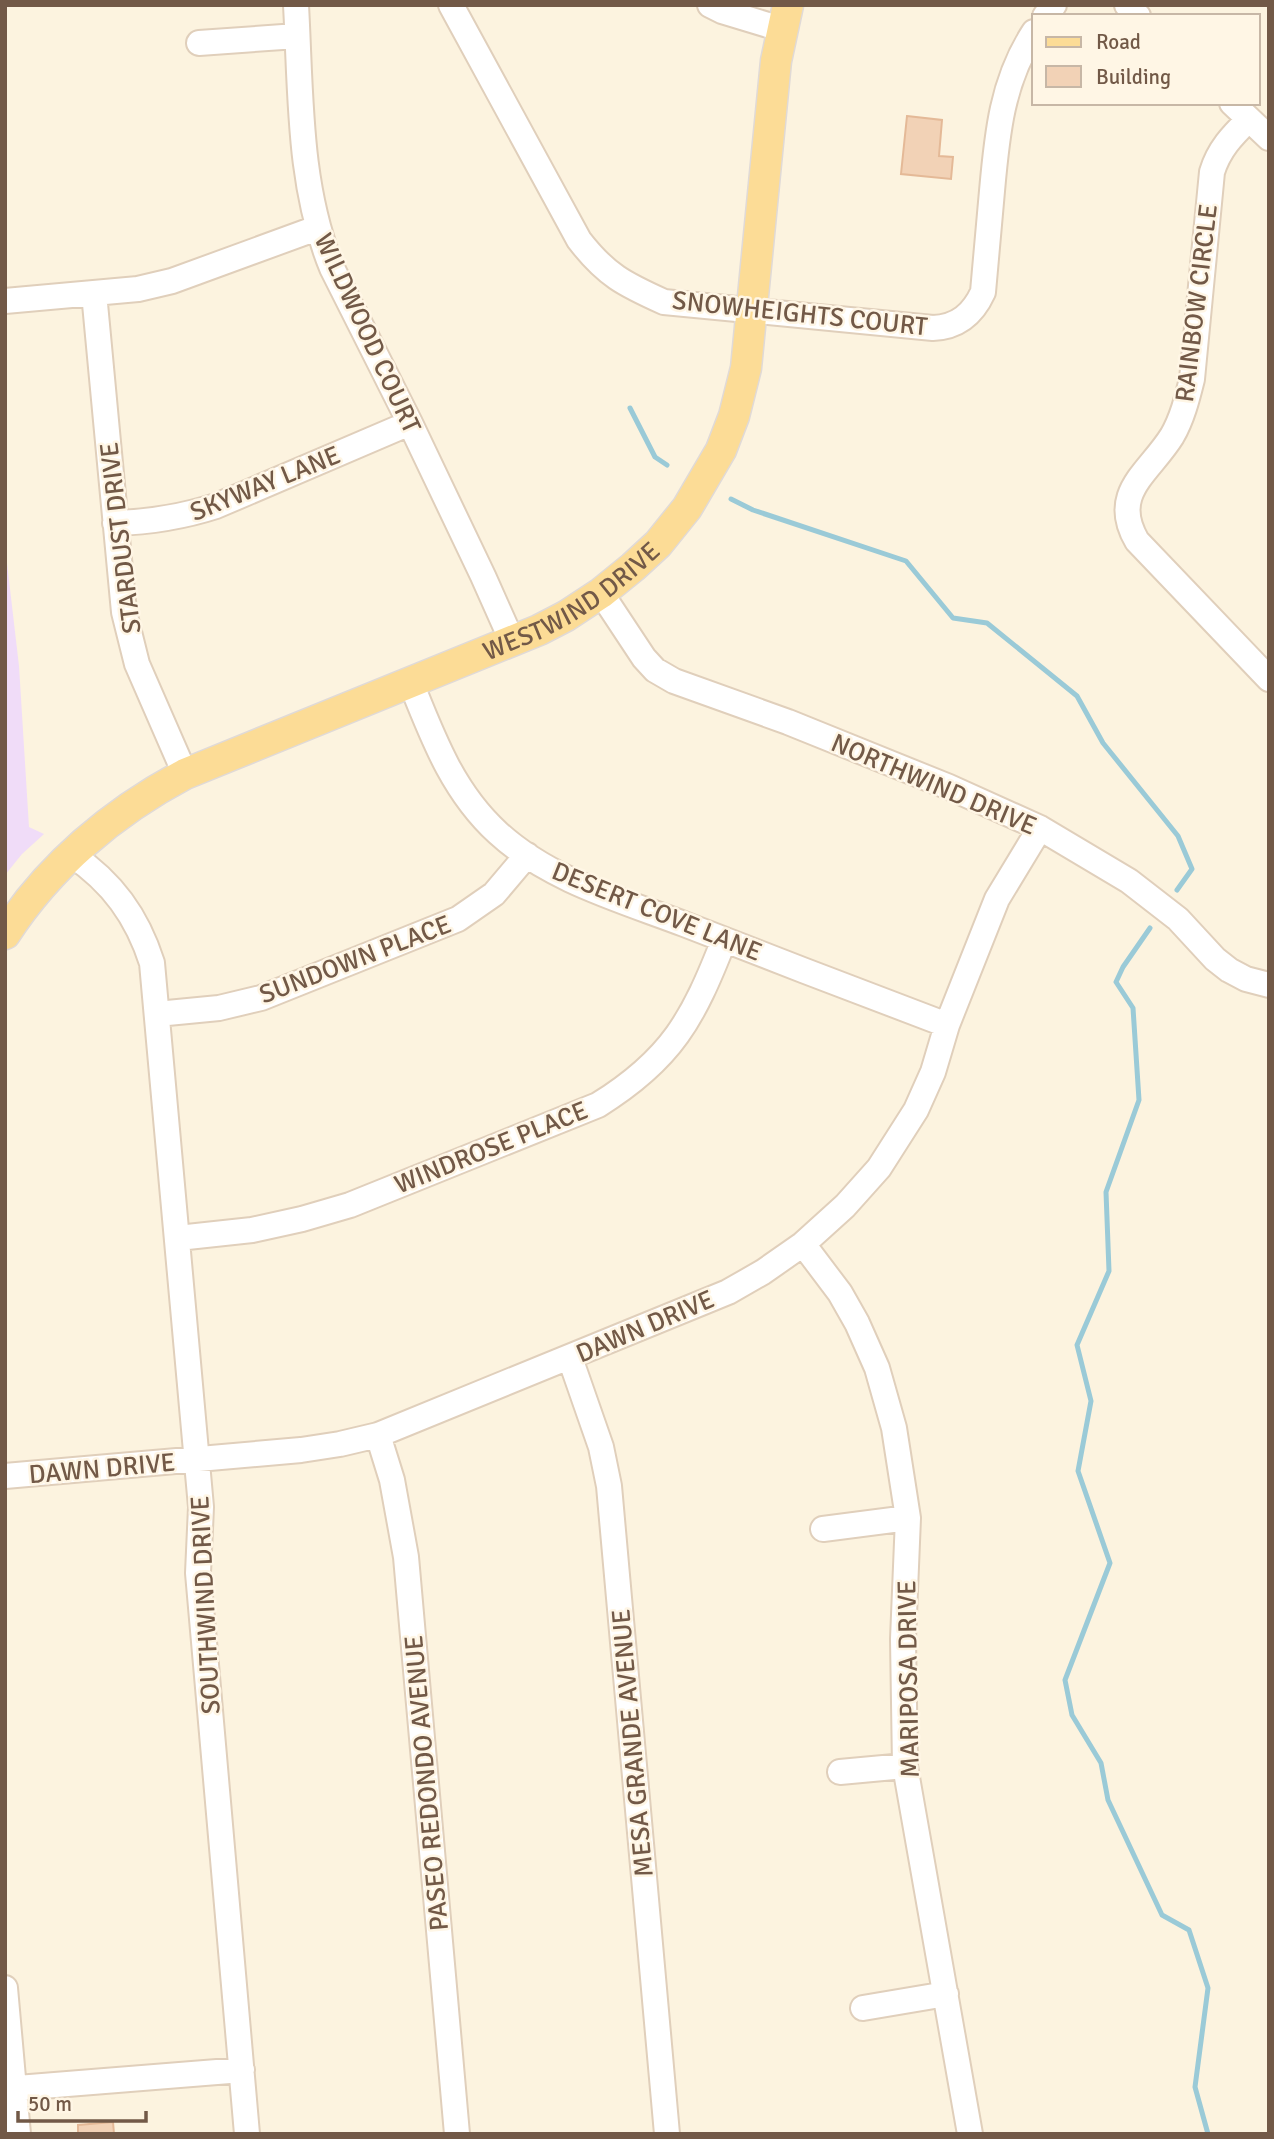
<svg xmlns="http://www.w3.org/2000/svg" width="1274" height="2139" font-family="Signika,sans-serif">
	<rect width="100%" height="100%" fill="#fcf3df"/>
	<path fill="#f0dcf8" d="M 5,546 L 19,666 L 29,827 L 44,834 L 22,854 L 5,875 Z"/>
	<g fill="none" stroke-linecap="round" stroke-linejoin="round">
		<path stroke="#9acad7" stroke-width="5" d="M 630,408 L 655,457 L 667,465
			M 731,499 L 753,510 L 906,561 L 953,618 L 987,623 L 1077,696 L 1103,743 L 1178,836 L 1192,869 L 1177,890
			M 1150,928 L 1123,967 L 1116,982 L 1133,1008 L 1139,1100 L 1106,1192 L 1109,1271 L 1077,1345 L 1091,1401 L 1078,1471 L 1110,1563 L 1065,1680 L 1072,1715 L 1101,1763 L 1108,1800 L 1162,1915 L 1189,1930 L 1208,1988 L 1195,2087 L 1208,2134"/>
	</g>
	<path fill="#f2d2b6" stroke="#e4b997" stroke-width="2" d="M 907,116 L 942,120 L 939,156 L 953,157 L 951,179 L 901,174 Z
		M 113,2122 L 114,2134 L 78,2134 L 78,2125 Z"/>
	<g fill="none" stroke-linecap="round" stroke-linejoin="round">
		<defs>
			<path id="minor" d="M 296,5 C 301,94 298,185 332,268 L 410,423 L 483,576 L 512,641
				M 451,5 L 579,240 C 606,275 624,284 664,302 L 933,328 C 958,327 973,314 983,292 C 986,258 989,225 992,191 C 997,134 1002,81 1034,32
				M 710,5 L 722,11 L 781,29
				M 1127,5 L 1138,16
				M 1045,16 L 1054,5
				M 199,43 L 297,36
				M 1232,103 L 1269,138
				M 1249,119 C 1232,136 1219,149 1212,172 L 1192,379 C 1187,399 1182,419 1172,436 C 1149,473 1109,493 1137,541 L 1269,679
				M 94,293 L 124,612 L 137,664 L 185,774
				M 5,301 L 138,289 L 172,281 L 317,228
				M 115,523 C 151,522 182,517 216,506 L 410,423
				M 601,593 L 644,658 L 655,670 L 674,681 L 788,722 L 949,787 L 1040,828 L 1129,881 L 1178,919 L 1215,959 L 1229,970 L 1246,979 L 1269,985
				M 411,683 C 433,738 453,792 498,833 C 549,880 621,900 684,924 C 771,958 860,992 947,1025
				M 72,855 C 112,882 137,916 152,963 L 201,1507 L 198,1573 L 247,2134
				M 157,1014 L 219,1008 L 261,998 L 458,919 L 494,894 L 527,855
				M 178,1238 L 252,1230 L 302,1219 L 350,1205 L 598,1105 C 672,1059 693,1019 724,940
				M 803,1244 L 840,1293 L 857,1323 L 877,1368 L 894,1428 L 908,1518 L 903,1639 L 905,1766 L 970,2134
				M 570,1358 L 601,1447 L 609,1486 L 667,2134
				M 378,1435 L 392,1480 L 406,1557 L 457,2134
				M 5,1476 L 301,1450 L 340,1444 L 378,1435 L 728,1292 L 763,1272 L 803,1244 L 845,1206 L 879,1168 L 916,1110 L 933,1072 L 947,1025 L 997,899 L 1040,828
				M 823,1529 L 908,1518
				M 840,1772 L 905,1766
				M 5,1988 L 18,2134
				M 863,2008 L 946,1994
				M 5,2089 L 242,2070"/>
			<g id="major">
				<path id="s1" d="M 5,934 C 49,866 113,812 185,774 L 539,630 L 566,616 L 601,593 L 633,567 L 658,544 L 687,508 L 721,450 L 734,416 L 746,368 L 776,61 L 788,5"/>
			</g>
		</defs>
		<use href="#minor" stroke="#e0cfbb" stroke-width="28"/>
		<use href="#major" stroke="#e0dad7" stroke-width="33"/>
		<use href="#minor" stroke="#fff" stroke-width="24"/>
		<use href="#major" stroke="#fcdc96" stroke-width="30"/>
	</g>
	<g text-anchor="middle" stroke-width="5" stroke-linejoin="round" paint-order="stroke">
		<g font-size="26" fill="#725947" stroke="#fff6e5">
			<text transform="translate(1196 303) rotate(-83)" y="9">RAINBOW CIRCLE</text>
			<text transform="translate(800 313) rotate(6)" y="9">SNOWHEIGHTS COURT</text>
			<text transform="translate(368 333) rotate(65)" y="9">WILDWOOD COURT</text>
			<text transform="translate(265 483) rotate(-22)" y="9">SKYWAY LANE</text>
			<text transform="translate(120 538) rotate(-97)" y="9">STARDUST DRIVE</text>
			<text dy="9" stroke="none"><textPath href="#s1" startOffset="668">WESTWIND DRIVE</textPath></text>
			<text transform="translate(934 784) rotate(23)" y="9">NORTHWIND DRIVE</text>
			<text transform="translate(657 911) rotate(22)" y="9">DESERT COVE LANE</text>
			<text transform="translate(355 959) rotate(-21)" y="9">SUNDOWN PLACE</text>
			<text transform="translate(491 1147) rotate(-22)" y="9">WINDROSE PLACE</text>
			<text transform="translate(645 1326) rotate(-23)" y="9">DAWN DRIVE</text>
			<text transform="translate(102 1468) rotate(-5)" y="9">DAWN DRIVE</text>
			<text transform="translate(205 1605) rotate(-93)" y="9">SOUTHWIND DRIVE</text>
			<text transform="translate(908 1679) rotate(-91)" y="9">MARIPOSA DRIVE</text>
			<text transform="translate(632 1743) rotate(-95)" y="9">MESA GRANDE AVENUE</text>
			<text transform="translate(426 1783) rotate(-95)" y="9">PASEO REDONDO AVENUE</text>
		</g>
	</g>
	<rect width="1274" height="2139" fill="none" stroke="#725947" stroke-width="14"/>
	<rect x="1032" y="14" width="228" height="91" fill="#fff6e5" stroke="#c7b7a6" stroke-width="2"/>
	<rect x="1046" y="37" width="35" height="10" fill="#fcdc96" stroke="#c7b7a6" stroke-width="2"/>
	<text x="1096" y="49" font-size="21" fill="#725947">Road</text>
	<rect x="1046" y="66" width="35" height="21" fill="#f2d2b6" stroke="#c7b7a6" stroke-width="2"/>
	<text x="1096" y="84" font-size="21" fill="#725947">Building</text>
	<path d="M18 2111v10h128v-10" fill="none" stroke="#725947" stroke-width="3.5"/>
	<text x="28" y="2111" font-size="21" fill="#725947" stroke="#fff6e5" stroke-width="5" paint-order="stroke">50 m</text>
</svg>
